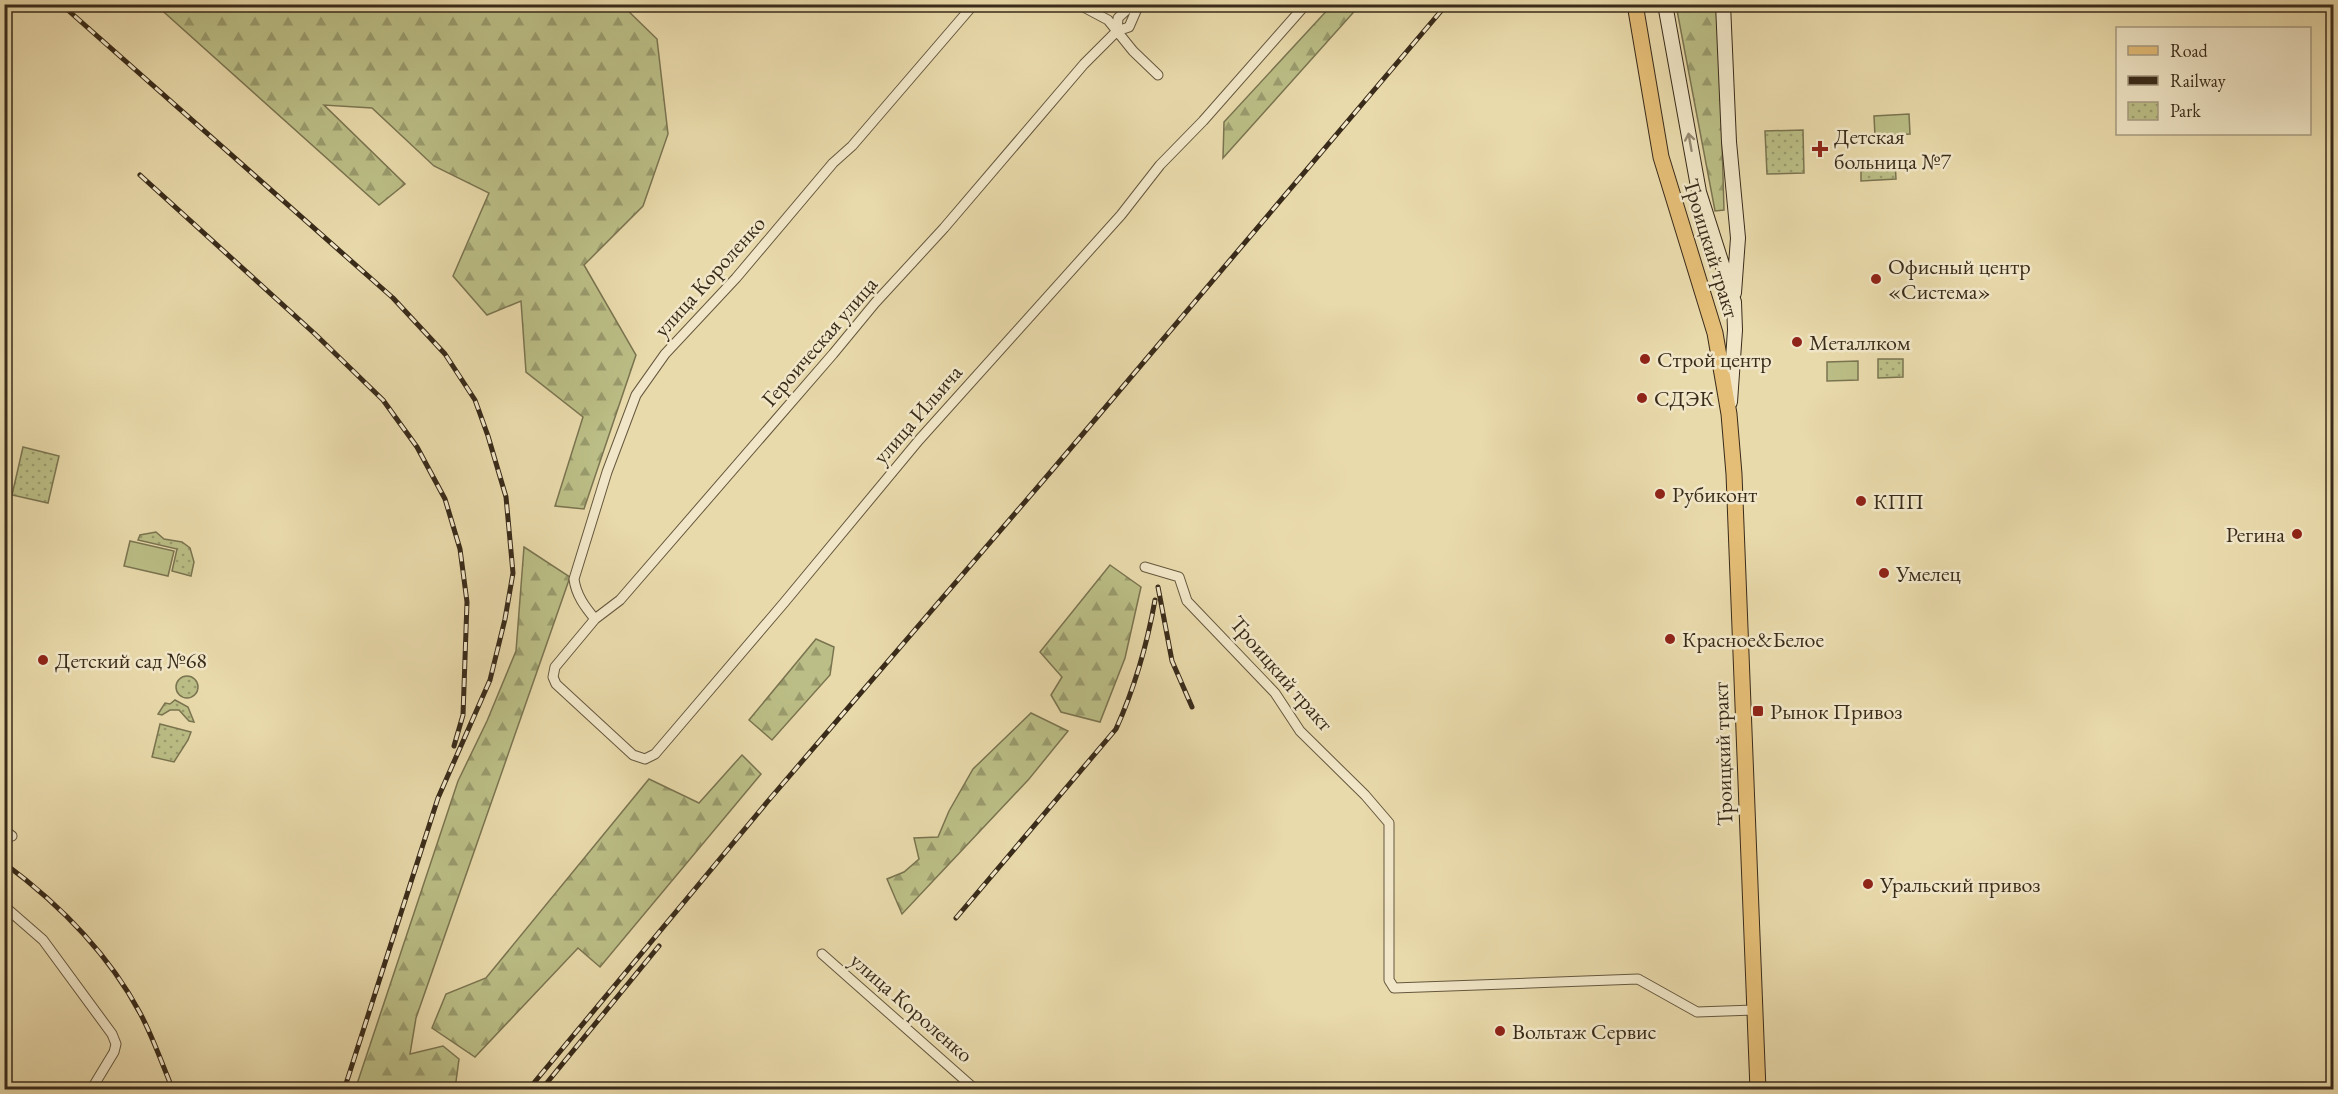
<svg xmlns="http://www.w3.org/2000/svg" width="2338" height="1094" font-family="'EB Garamond',serif">
	<defs>
		<pattern id="forest-firs" width="22" height="20" patternUnits="userSpaceOnUse" patternTransform="scale(1.5)"><rect width="22" height="20" fill="#bbbe86"/><path d="M5 1l3.5 6h-7zM16 11l3.5 6h-7z" fill="#999b6d"/></pattern>
		<pattern id="park-dots" width="8" height="8" patternUnits="userSpaceOnUse" patternTransform="scale(1.5)"><rect width="8" height="8" fill="#bbbe86"/><path d="M2 2h.1M6 6h.1" fill="none" stroke="#999b6d" stroke-width="1.8" stroke-linecap="round"/></pattern>
	</defs>
	<rect width="100%" height="100%" fill="#e9daab"/>
	<filter id="stains"><feTurbulence type="fractalNoise" baseFrequency=".00333" numOctaves="4"/><feColorMatrix values="0 0 0 0 .2 0 0 0 0 .09 0 0 0 0 .02 0 0 0 .5 -.17"/></filter>
	<radialGradient id="worn" r=".72"><stop offset=".6" stop-color="#630" stop-opacity="0"/><stop offset="1" stop-color="#630" stop-opacity=".3"/></radialGradient>
	<path fill="url(#forest-firs)" stroke="#7a7450" stroke-width="1.5" d="M 156,5 L 622,5 L 657,39 L 668,134 L 643,206 L 584,265 L 636,355 L 584,509 L 555,506 L 583,417 L 526,372 L 521,301 L 487,315 L 453,276 L 489,193 L 434,166 L 372,108 L 324,105 L 405,184 L 379,205 Z
		M 1332,5 L 1360,5 L 1223,158 L 1224,122 Z
		M 1676,5 L 1718,5 L 1724,210 L 1715,211 Z
		M 524,547 L 570,577 L 416,1018 L 410,1054 L 443,1046 L 459,1059 L 455,1089 L 355,1090 L 458,781 L 487,721 L 516,651 Z
		M 1110,565 L 1141,587 L 1125,658 L 1100,722 L 1061,712 L 1051,695 L 1062,677 L 1040,652 Z
		M 816,639 L 834,647 L 830,675 L 772,740 L 749,720 Z
		M 1031,713 L 1068,731 L 1029,779 L 902,914 L 887,879 L 904,872 L 919,859 L 914,838 L 938,837 L 949,811 L 973,769 Z
		M 742,755 L 761,774 L 600,967 L 578,948 L 475,1057 L 432,1028 L 446,994 L 486,978 L 649,779 L 699,803 Z"/>
	<path fill="url(#park-dots)" stroke="#7a7450" stroke-width="1.5" d="M 1803,130 L 1804,173 L 1767,174 L 1765,131 Z
		M 1895,161 L 1896,179 L 1861,181 L 1861,162 Z
		M 1878,359 L 1903,359 L 1903,377 L 1878,378 Z
		M 23,447 L 59,456 L 48,503 L 12,495 Z
		M 156,532 L 164,539 L 182,542 L 190,548 L 194,562 L 191,576 L 172,571 L 177,549 L 138,540 L 140,535 Z
		M176 687a11 11 0 1 1 22 0a11 11 0 1 1-22 0Z
		M 175,700 L 188,707 L 194,722 L 189,721 L 179,710 L 170,710 L 162,715 L 158,714 L 165,703 L 170,704 Z
		M 160,724 L 191,732 L 188,740 L 174,762 L 152,757 Z"/>
	<path fill="#bbbe86" stroke="#7a7450" stroke-width="1.5" d="M 1909,114 L 1910,134 L 1875,136 L 1874,116 Z
		M 1858,361 L 1858,380 L 1827,381 L 1827,362 Z
		M 130,541 L 174,551 L 168,576 L 124,566 Z"/>
	<g fill="none" stroke-linecap="round" stroke-linejoin="round">
		<defs>
			<path id="street" d="M 1078,4 L 1108,20 L 1133,51 L 1158,75
				M 1139,4 L 1129,27 L 1117,31 L 1084,64 L 944,228 L 875,303 L 833,354 L 620,600 L 595,619 L 555,667 L 553,677 L 556,684 L 633,755 L 645,759 L 655,754 L 783,604 L 919,440 L 1121,215 L 1160,165 L 1203,121 L 1306,4
				M 1117,31 L 1118,18 L 1133,4
				M 1145,567 L 1179,577 L 1187,601 L 1275,693 L 1300,731 L 1365,795 L 1389,823 L 1389,980 L 1394,988 L 1638,979 L 1697,1012 L 1754,1010
				M 595,619 C 585,607 576,595 574,579 L 607,472 L 636,395 L 665,354 L 736,278 L 833,163 L 852,146 L 974,4
				M 4,830 L 12,836
				M 4,906 L 43,940 L 112,1034 L 116,1044 L 114,1052 L 91,1090
				M 822,954 L 976,1090"/>
			<path id="secondary" d="M 1665,4 L 1699,192 L 1734,302 L 1735,330 L 1730,402
				M 1723,4 L 1729,142 L 1738,238 L 1734,293"/>
			<path id="primary" d="M 1635,4 L 1661,157 L 1715,333 L 1729,414 L 1734,474 L 1758,1090"/>
		</defs>
		<use href="#street" stroke="#65573e" stroke-width="11"/>
		<use href="#secondary" stroke="#392b1a" stroke-width="16"/>
		<use href="#primary" stroke="#392b1a" stroke-width="17"/>
		<use href="#street" stroke="#f1e7c8" stroke-width="9"/>
		<use href="#secondary" stroke="#f1e7c8" stroke-width="14"/>
		<use href="#primary" stroke="#e4bd76" stroke-width="15"/>
		<defs>
			<path id="rail" d="M 61,4 L 393,298 L 445,354 L 475,400 L 488,436 L 506,497 L 513,573 L 505,619 L 490,680 L 438,798 L 344,1090
				M 140,175 L 315,334 L 383,400 L 417,447 L 445,499 L 460,549 L 467,602 L 463,715 L 454,746
				M 1158,587 L 1172,661 L 1192,707
				M 4,863 C 58,903 108,953 140,1013 C 153,1037 162,1064 173,1090
				M 956,918 L 1116,729 C 1135,687 1147,645 1155,600
				M 528,1090 L 768,801 L 1054,468 L 1447,4
				M 541,1090 L 659,946"/>
		</defs>
		<use href="#rail" stroke="#392b1a" stroke-width="5"/>
		<use href="#rail" stroke="#f1e7c8" stroke-width="3" stroke-dasharray="9" stroke-linecap="butt"/>
	</g>
	<defs><path id="oneway-shaft" d="M-6 0H5M1.5-3L5.5 0L1.5 3" fill="none" stroke-width="1.6" stroke-linecap="round" stroke-linejoin="round" transform="scale(1.5)"/></defs>
	<use stroke="#958971" href="#oneway-shaft" transform="translate(1690 142) rotate(-100)"/>
	<g fill="#8f2418" stroke="#f1e7c8" stroke-width="2">
		<path d="M1817 140h6v6h6v6h-6v6h-6v-6h-6v-6h6z"/>
		<circle cx="1876" cy="279" r="6"/>
		<circle cx="1797" cy="342" r="6"/>
		<circle cx="1645" cy="359" r="6"/>
		<circle cx="1642" cy="398" r="6"/>
		<circle cx="1660" cy="494" r="6"/>
		<circle cx="1861" cy="501" r="6"/>
		<circle cx="2297" cy="534" r="6"/>
		<circle cx="1884" cy="573" r="6"/>
		<circle cx="1670" cy="639" r="6"/>
		<circle cx="43" cy="660" r="6"/>
		<rect x="1752" y="705" width="12" height="12" rx="3"/>
		<circle cx="1868" cy="884" r="6"/>
		<circle cx="1500" cy="1031" r="6"/>
	</g>
	<g text-anchor="middle" stroke-width="5" stroke-linejoin="round" paint-order="stroke">
		<g font-size="22" fill="#392b1a" stroke="#f1e7c8" text-anchor="start">
			<text x="1834" y="144">Детская<tspan x="1834" dy="25">больница №7</tspan></text>
			<text x="1888" y="274">Офисный центр<tspan x="1888" dy="25">«Система»</tspan></text>
			<text x="1809" y="350">Металлком</text>
			<text x="1657" y="367">Строй центр</text>
			<text x="1654" y="406">СДЭК</text>
			<text x="1672" y="502">Рубиконт</text>
			<text x="1873" y="509">КПП</text>
			<text x="2285" y="542" text-anchor="end">Регина</text>
			<text x="1896" y="581">Умелец</text>
			<text x="1682" y="647">Красное&amp;Белое</text>
			<text x="55" y="668">Детский сад №68</text>
			<text x="1770" y="719">Рынок Привоз</text>
			<text x="1880" y="892">Уральский привоз</text>
			<text x="1512" y="1039">Вольтаж Сервис</text>
		</g>
		<g font-size="22" fill="#392b1a" stroke="#f1e7c8">
			<text transform="translate(1712 248) rotate(73)" y="8">Троицкий тракт</text>
			<text transform="translate(709 276) rotate(-48)" y="8">улица Короленко</text>
			<text transform="translate(819 341) rotate(-49)" y="8">Героическая улица</text>
			<text transform="translate(917 414) rotate(-49)" y="8">улица Ильича</text>
			<text transform="translate(1282 673) rotate(49)" y="8">Троицкий тракт</text>
			<text transform="translate(1722 754) rotate(-92)" y="8">Троицкий тракт</text>
			<text transform="translate(912 1007) rotate(41)" y="8">улица Короленко</text>
		</g>
	</g>
	<rect width="2338" height="1094" fill="none" stroke="#e9daab" stroke-width="24"/>
	<rect x="6" y="6" width="2326" height="1082" fill="none" stroke="#392b1a" stroke-width="3"/>
	<rect x="12" y="12" width="2314" height="1070" fill="none" stroke="#392b1a" stroke-width="1.5"/>
	<rect x="2116" y="27" width="195" height="108" fill="#f1e7c8" stroke="#a79c82" stroke-width="1.5"/>
	<rect x="2128" y="46" width="30" height="9" fill="#e4bd76" stroke="#a79c82" stroke-width="1.5"/>
	<text x="2170" y="57" font-size="18" fill="#392b1a">Road</text>
	<rect x="2128" y="76" width="30" height="9" fill="#392b1a" stroke="#a79c82" stroke-width="1.5"/>
	<text x="2170" y="87" font-size="18" fill="#392b1a">Railway</text>
	<rect x="2128" y="102" width="30" height="18" fill="url(#park-dots)" stroke="#a79c82" stroke-width="1.5"/>
	<text x="2170" y="117" font-size="18" fill="#392b1a">Park</text>
	<rect width="100%" height="100%" filter="url(#stains)"/>
	<rect width="100%" height="100%" fill="url(#worn)"/>
</svg>
